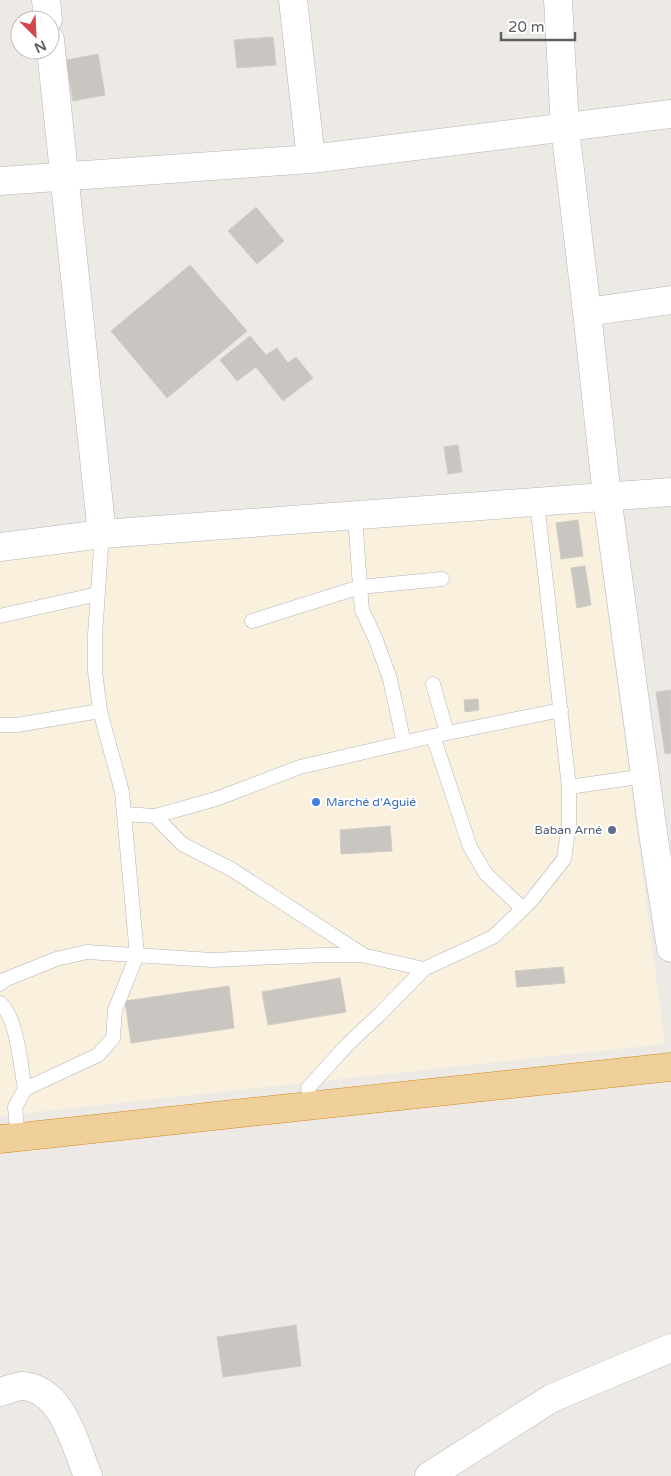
<svg xmlns="http://www.w3.org/2000/svg" width="671" height="1476" font-family="'Varela Round',sans-serif">
	<rect width="100%" height="100%" fill="#edeae5"/>
	<path fill="#f9f0de" d="M 594,509 L 665,1044 L 0,1116 L 0,560 L 101,546 Z"/>
	<path fill="#c9c5c1" stroke="#d1ccc4" d="M 273,37 L 276,65 L 237,68 L 234,40 Z
		M 98,54 L 105,95 L 73,101 L 66,60 Z
		M 256,207 L 284,241 L 257,264 L 228,231 Z
		M 190,265 L 247,331 L 167,398 L 111,331 Z
		M 250,336 L 266,355 L 277,348 L 288,363 L 296,357 L 313,378 L 283,401 L 256,367 L 237,381 L 220,360 Z
		M 458,445 L 462,472 L 448,474 L 444,447 Z
		M 578,520 L 583,556 L 561,559 L 556,523 Z
		M 585,566 L 591,605 L 577,608 L 571,568 Z
		M 671,690 L 671,753 L 665,754 L 656,692 Z
		M 478,699 L 479,710 L 465,712 L 464,700 Z
		M 390,826 L 392,851 L 341,854 L 340,830 Z
		M 563,967 L 565,983 L 517,987 L 515,971 Z
		M 340,978 L 346,1012 L 268,1025 L 262,992 Z
		M 229,986 L 234,1028 L 131,1043 L 125,1001 Z
		M 296,1325 L 301,1366 L 223,1377 L 217,1337 Z"/>
	<g fill="none" stroke-linecap="round" stroke-linejoin="round">
		<defs>
			<path id="lane" d="M 355,516 L 360,587 L 442,579
				M 0,616 L 98,594
				M 252,621 L 360,587 L 362,610 L 376,640 L 390,679 L 404,743
				M 433,684 L 447,733
				M 0,725 L 17,725 L 100,711
				M 433,736 L 470,847 L 486,874 L 523,909
				M 569,787 L 645,776
				M 124,814 L 155,816 L 216,799 L 300,767 L 433,736 L 561,710
				M 155,816 L 182,844 L 231,869 L 362,954
				M 0,984 L 4,980 L 56,959 L 87,952 L 212,960 L 323,955 L 362,955 L 424,969
				M 0,1003 C 18,1019 20,1065 25,1089
				M 311,1106 L 308,1088 L 348,1044 L 380,1014 L 424,969 L 493,937 L 531,901 L 564,859 L 569,825 L 569,787 L 537,502
				M 18,1137 L 15,1107 L 25,1089 L 98,1055 L 113,1038 L 115,1010 L 137,955 L 122,792 L 100,711 L 95,671 L 95,635 L 102,534"/>
			<path id="street" d="M 46,0 L 48,20
				M 293,0 L 311,159
				M 558,0 L 565,128 L 587,312 L 607,497 L 653,833 L 671,948
				M 50,40 L 102,534
				M 0,181 L 311,159 L 671,114
				M 587,312 L 671,300
				M 0,547 L 102,534 L 671,492
				M 0,1392 C 7,1390 16,1386 23,1386 C 63,1389 75,1445 88,1476
				M 429,1476 L 552,1398 L 671,1348"/>
			<path id="highway" d="M 0,1139 L 671,1067"/>
		</defs>
		<use href="#lane" stroke="#b2b5b8" stroke-width="15"/>
		<use href="#street" stroke="#b2b5b8" stroke-width="29"/>
		<use href="#highway" stroke="#d6871c" stroke-width="29"/>
		<use href="#lane" stroke="#fff" stroke-width="14"/>
		<use href="#street" stroke="#fff" stroke-width="28"/>
		<use href="#highway" stroke="#f0d09a" stroke-width="28"/>
	</g>
	<circle fill="#3f7fe0" stroke="#fff" stroke-width="2" cx="316" cy="802" r="5"/>
	<circle fill="#5c6f8a" stroke="#fff" stroke-width="2" cx="612" cy="830" r="5"/>
	<g text-anchor="middle" stroke-width="4" stroke-linejoin="round" paint-order="stroke">
		<g font-size="12" fill="#366cbe" stroke="#fff" text-anchor="start">
			<text x="326" y="806">Marché d'Aguié</text>
		</g>
		<g font-size="12" fill="#4e5e75" stroke="#fff" text-anchor="end">
			<text x="602" y="834">Baban Arné</text>
		</g>
	</g>
	<g transform="translate(35 35) rotate(156)"><circle r="24" fill="#ffffff" stroke="#bebfc1"/>
	<path d="M0-4L9 19L0 12L-9 19Z" fill="#d34549"/>
	<text y="-8" font-size="14" font-weight="bold" text-anchor="middle" fill="#5d6063">N</text>
	</g>
	<path d="M501 32v8h74v-8" fill="none" stroke="#5d6063" stroke-width="2.5"/>
	<text x="508" y="32" font-size="15" fill="#5d6063" stroke="#ffffff" stroke-width="4" paint-order="stroke">20 m</text>
</svg>
